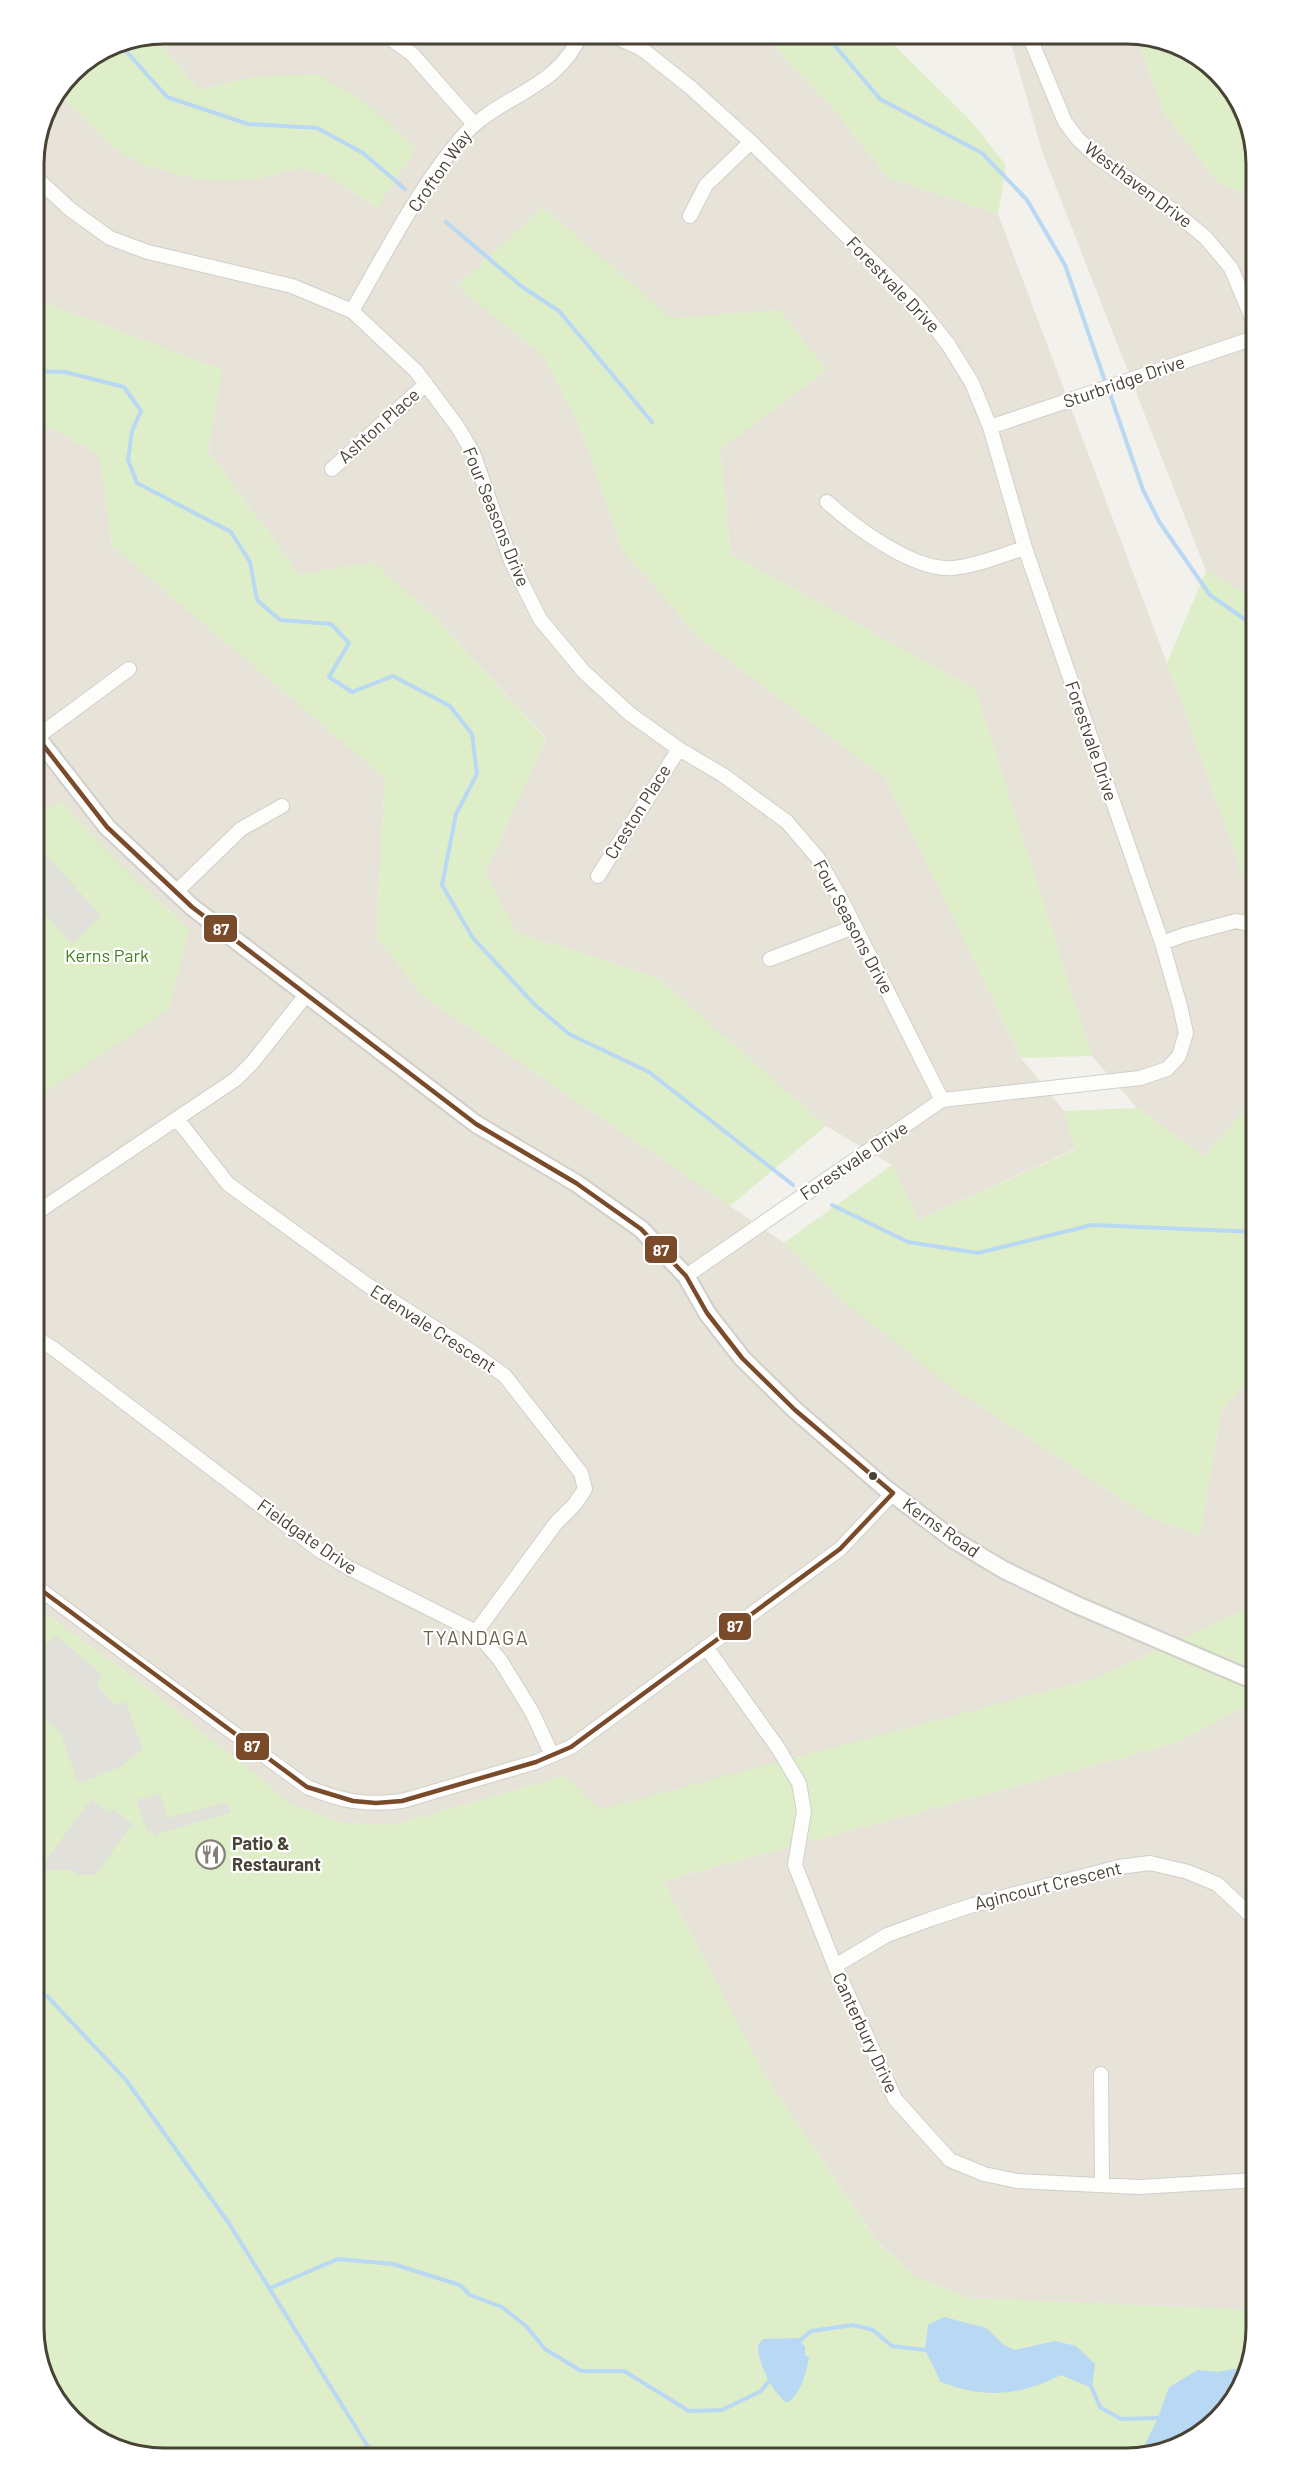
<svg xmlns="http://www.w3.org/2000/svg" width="1290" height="2491" font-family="Barlow,sans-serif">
	<rect width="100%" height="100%" fill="#f2f1eb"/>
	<path fill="#e7e3d8" d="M 164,33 L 762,33 L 841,118 L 887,178 L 998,214 L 1167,663 L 1257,915 L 1257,1097 L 1204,1156 L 1137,1108 L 1092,1056 L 975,689 L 731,554 L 720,449 L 826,370 L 780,310 L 672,319 L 543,207 L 457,286 L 543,356 L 579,426 L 622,549 L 698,637 L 885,778 L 1021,1058 L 1064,1111 L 1075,1149 L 918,1220 L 892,1165 L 826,1126 L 657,977 L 517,933 L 485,873 L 546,738 L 433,615 L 373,562 L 300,575 L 208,451 L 222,370 L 33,298 L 33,156 L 43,113 L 58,92 L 115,149 L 251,180 L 300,168 L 328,175 L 377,208 L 254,77 L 199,90 L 152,35 Z
		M 1008,33 L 1135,33 L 1164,113 L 1219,184 L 1257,197 L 1257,600 L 1206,571 L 1043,154 Z
		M 33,419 L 99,454 L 112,546 L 385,778 L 376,936 L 423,996 L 784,1243 L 958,1392 L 1151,1518 L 1200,1536 L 1221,1411 L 1257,1372 L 1257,1604 L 1097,1678 L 601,1810 L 565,1776 L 393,1825 L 344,1823 L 293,1805 L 139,1681 L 33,1605 Z
		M 1257,1705 L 1257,2310 L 971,2298 L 919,2279 L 878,2242 L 767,2079 L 663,1881 L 1177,1743 L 1232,1713 Z"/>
	<path fill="#ddeec9" d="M 762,33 L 882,33 L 970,120 L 1006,165 L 998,214 L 887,178 L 841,118 Z
		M 1135,33 L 1199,55 L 1247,113 L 1257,164 L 1257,197 L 1219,184 L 1164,113 Z
		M 152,35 L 199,90 L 254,77 L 317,74 L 368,104 L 416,149 L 377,208 L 328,175 L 300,168 L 251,180 L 198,180 L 146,166 L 115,149 L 58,92 L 72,71 L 114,43 Z
		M 543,207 L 672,318 L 780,310 L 826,370 L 720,449 L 731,554 L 975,689 L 1092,1056 L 1021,1058 L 885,778 L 698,637 L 622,549 L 579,426 L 543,356 L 457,286 Z
		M 33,298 L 222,370 L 208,451 L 300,575 L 373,562 L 433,615 L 546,739 L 485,873 L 517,933 L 657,977 L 826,1126 L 730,1206 L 423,996 L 376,936 L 385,778 L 112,546 L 99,454 L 33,419 Z
		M 1206,571 L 1257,600 L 1257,915 L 1167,663 Z
		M 61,801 L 116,860 L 189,929 L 169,1009 L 33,1101 L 33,817 Z
		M 1257,1097 L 1257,1372 L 1221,1411 L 1200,1536 L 1151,1518 L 958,1392 L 840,1299 L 784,1243 L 892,1165 L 918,1220 L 1075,1150 L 1064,1111 L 1137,1108 L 1204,1156 Z
		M 1257,1604 L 1257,1705 L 1232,1713 L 1177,1743 L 663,1881 L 767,2079 L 878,2243 L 919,2279 L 971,2298 L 1257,2310 L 1257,2328 L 1235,2400 L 1177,2448 L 1126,2458 L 156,2458 L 91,2436 L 43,2378 L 33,2327 L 33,1605 L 139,1681 L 293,1805 L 344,1823 L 393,1825 L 565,1776 L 601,1809 L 1097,1678 Z"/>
	<path fill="#e1e0da" d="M 36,843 L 101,916 L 72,944 L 33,901 L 33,846 Z
		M 55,1635 L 102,1674 L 96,1683 L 114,1705 L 126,1702 L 143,1751 L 134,1755 L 121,1767 L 78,1783 L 60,1731 L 33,1711 L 33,1643 L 38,1637 L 48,1644 Z
		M 160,1794 L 168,1818 L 227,1802 L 230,1813 L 159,1833 L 156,1837 L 147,1830 L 136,1800 Z
		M 91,1799 L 110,1814 L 113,1809 L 132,1824 L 96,1875 L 80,1875 L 70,1870 L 40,1869 Z"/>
	<path fill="#b9d8f3" d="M 944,2317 L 986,2328 L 1004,2345 L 1015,2350 L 1055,2341 L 1076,2346 L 1095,2364 L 1092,2388 L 1061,2375 C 1019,2396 985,2399 941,2382 L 925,2350 L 928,2325 Z
		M 798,2338 L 805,2347 L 805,2355 L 809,2357 C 806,2374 802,2392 787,2403 C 772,2392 758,2364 758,2345 L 763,2339 Z
		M 1245,2367 L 1235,2400 L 1177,2448 L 1134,2455 L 1144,2446 L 1158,2418 L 1169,2387 L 1198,2370 L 1218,2372 Z"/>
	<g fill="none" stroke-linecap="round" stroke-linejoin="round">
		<path stroke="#b9d8f3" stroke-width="4" d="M 824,33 L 880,99 L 982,153 L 1027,200 L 1065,265 L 1106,384
			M 118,42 L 167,97 L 248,124 L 317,128 L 363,153 L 405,189
			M 446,222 L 521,286 L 559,311 L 652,422
			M 33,371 L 65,372 L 124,387 L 141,411 L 132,431 L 128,460 L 137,483 L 231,532 L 250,562 L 257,600 L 280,620 L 331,624 L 349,643 L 329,677 L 352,692 L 393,676 L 450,706 L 472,734 L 477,774 L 456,814 L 442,885 L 473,938 L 534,1004 L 569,1034 L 649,1072 L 793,1185
			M 1109,391 L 1143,490 L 1160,523 L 1210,595 L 1257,628
			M 832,1205 L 908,1242 L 978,1253 L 1092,1225 L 1257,1232
			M 33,1988 L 48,1997 L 126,2080 L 228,2222 L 375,2458
			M 270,2288 L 338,2259 L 393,2264 L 460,2285 L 470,2295 L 502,2307 L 526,2326 L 545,2349 L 581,2371 L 624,2371 L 689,2411 L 722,2410 L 761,2391 L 773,2376
			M 797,2343 L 811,2331 L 853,2325 L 873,2330 L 892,2346 L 925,2350
			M 1092,2388 L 1100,2407 L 1121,2419 L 1158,2418"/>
		<defs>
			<path id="minor" d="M 383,33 L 412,54 L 474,124
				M 607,33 L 642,49 L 690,87 L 751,142 L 915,303 L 948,344 L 972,383 L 990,427 L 1025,548 L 1162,943 L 1180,1006 L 1186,1033 L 1179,1056 L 1167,1069 L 1140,1078 L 942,1100 L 686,1276
				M 1028,33 L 1065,122 L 1078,139 L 1097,157 L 1171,209 L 1206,238 L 1231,268 L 1257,330
				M 33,175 L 71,210 L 110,238 L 148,252 L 292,286 L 352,311 L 416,371 L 457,426 L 473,453 L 511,561 L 540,619 L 584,672 L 630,714 L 679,749 L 723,775 L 787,822 L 817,857 L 842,901 L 942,1100
				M 690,216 L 706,185 L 751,142
				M 352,311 C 385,254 419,187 462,137 C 498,95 559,90 581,33
				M 990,427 L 1257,337
				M 332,469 L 426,384
				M 827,502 C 855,527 913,571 953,568 C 976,566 1002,555 1025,548
				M 37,737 L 129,669
				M 598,876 L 679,749
				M 176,892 L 241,829 L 282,806
				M 1162,943 L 1184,935 L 1236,921 L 1257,925
				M 770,959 L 854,927
				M 177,1119 L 228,1184 L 366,1284 L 472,1352 L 505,1376 L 581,1473 L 585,1489 L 575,1504 L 556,1523 L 476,1632
				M 33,1215 L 236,1079 L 252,1063 L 306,995
				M 33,1336 L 54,1349 L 319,1550 L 349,1568 L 476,1632 L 500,1660 L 532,1712 L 552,1755
				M 33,1584 L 130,1657 L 307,1787 C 341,1801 365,1806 402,1801 L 536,1762 L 571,1747 L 840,1549 L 893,1493
				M 706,1647 L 778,1748 L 799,1783 L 804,1811 L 795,1865 L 835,1966 L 895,2099 L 950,2160 L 984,2174 L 1017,2181 L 1139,2187 L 1257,2180
				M 835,1966 L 887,1935 L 931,1919 L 973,1905 L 1119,1867 L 1150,1863 L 1188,1872 L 1217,1884 L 1257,1921
				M 1101,2074 L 1102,2185"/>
			<path id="tertiary" d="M 33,732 L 107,827 L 192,907 L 476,1124 L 576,1183 L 641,1229 L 686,1276 L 707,1313 L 742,1358 L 795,1410 L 885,1488 L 954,1540 L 1004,1570 L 1077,1605 L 1257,1682"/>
		</defs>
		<use href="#minor" stroke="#d0cfc9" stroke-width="16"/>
		<use href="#tertiary" stroke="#d0cfc9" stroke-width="20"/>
		<use href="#minor" stroke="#fdfdfc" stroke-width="14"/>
		<use href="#tertiary" stroke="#fdfdfc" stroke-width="16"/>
		<defs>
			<path id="bus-1" d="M 33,1584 L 307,1787 L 353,1801 L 376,1803 L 402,1801 L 536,1762 L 571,1747 L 840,1549 L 893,1493 L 795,1410 L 742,1358 L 707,1313 L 686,1276 L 641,1229 L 576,1183 L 476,1124 L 192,907 L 107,827 L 33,732"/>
		</defs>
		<use href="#bus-1" stroke="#fff" stroke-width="9"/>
		<use href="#bus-1" stroke="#7a4b2a" stroke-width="4.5"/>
	</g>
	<defs>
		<symbol id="restaurant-ring" viewBox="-11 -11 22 22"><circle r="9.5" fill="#fff" stroke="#848075" stroke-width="1.5"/><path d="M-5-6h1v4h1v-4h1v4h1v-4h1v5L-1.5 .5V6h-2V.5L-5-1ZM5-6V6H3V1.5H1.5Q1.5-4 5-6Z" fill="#848075"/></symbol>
	</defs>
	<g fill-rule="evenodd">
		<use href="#restaurant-ring" x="194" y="1838" width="33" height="33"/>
	</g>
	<circle fill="#494336" stroke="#fff" stroke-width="2" cx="873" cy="1476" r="5"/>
	<g text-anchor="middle" stroke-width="4.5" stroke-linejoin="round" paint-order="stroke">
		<g font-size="18" fill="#494336" stroke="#fff">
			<text transform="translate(440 171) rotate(-55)" y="6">Crofton Way</text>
			<text transform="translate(1138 185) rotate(37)" y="6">Westhaven Drive</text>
			<text transform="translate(893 285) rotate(46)" y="6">Forestvale Drive</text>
			<text transform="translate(1124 382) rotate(-19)" y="6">Sturbridge Drive</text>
			<text transform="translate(379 426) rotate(-42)" y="6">Ashton Place</text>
			<text transform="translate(496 517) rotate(68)" y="6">Four Seasons Drive</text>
			<text transform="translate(1091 741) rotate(71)" y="6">Forestvale Drive</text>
			<text transform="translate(638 812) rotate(-58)" y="6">Creston Place</text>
			<text transform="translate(853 927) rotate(62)" y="6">Four Seasons Drive</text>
			<text transform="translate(854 1161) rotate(-34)" y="6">Forestvale Drive</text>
			<text transform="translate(433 1329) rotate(33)" y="6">Edenvale Crescent</text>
			<text transform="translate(941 1528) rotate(35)" y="6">Kerns Road</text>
			<text transform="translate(307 1537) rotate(35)" y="6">Fieldgate Drive</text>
			<text transform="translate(1048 1886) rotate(-14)" y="6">Agincourt Crescent</text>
			<text transform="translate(865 2033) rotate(65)" y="6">Canterbury Drive</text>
		</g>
		<g font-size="18" fill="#408124" stroke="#fff">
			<text x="107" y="962">Kerns Park</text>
		</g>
		<g font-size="18" font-weight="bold" fill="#494336" stroke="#fff" text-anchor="start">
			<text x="232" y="1850">Patio &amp;<tspan x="232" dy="21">Restaurant</tspan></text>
		</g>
		<g font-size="20" letter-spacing="1.5" fill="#6d624c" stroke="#fff">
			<text x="476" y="1645">TYANDAGA</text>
		</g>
	</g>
	<path d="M0 0H1290V2491H0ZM164 44H1126A120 120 0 0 1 1246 164V2328A120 120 0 0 1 1126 2448H164A120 120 0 0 1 44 2328V164A120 120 0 0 1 164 44Z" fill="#fff" fill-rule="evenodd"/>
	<path fill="none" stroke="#494336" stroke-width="3" d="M164 44H1126A120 120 0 0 1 1246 164V2328A120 120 0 0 1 1126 2448H164A120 120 0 0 1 44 2328V164A120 120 0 0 1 164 44Z"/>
	<g stroke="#fff" stroke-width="2">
		<rect x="203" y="914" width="35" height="29" rx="6" fill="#7a4b2a"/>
		<rect x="644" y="1235" width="34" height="29" rx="6" fill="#7a4b2a"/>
		<rect x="718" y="1612" width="34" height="29" rx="6" fill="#7a4b2a"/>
		<rect x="235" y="1732" width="35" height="29" rx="6" fill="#7a4b2a"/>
	</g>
	<g font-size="16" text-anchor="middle" font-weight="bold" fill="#fff">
		<text x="221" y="935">87</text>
		<text x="661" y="1256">87</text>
		<text x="735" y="1632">87</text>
		<text x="252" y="1752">87</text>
	</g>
</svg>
